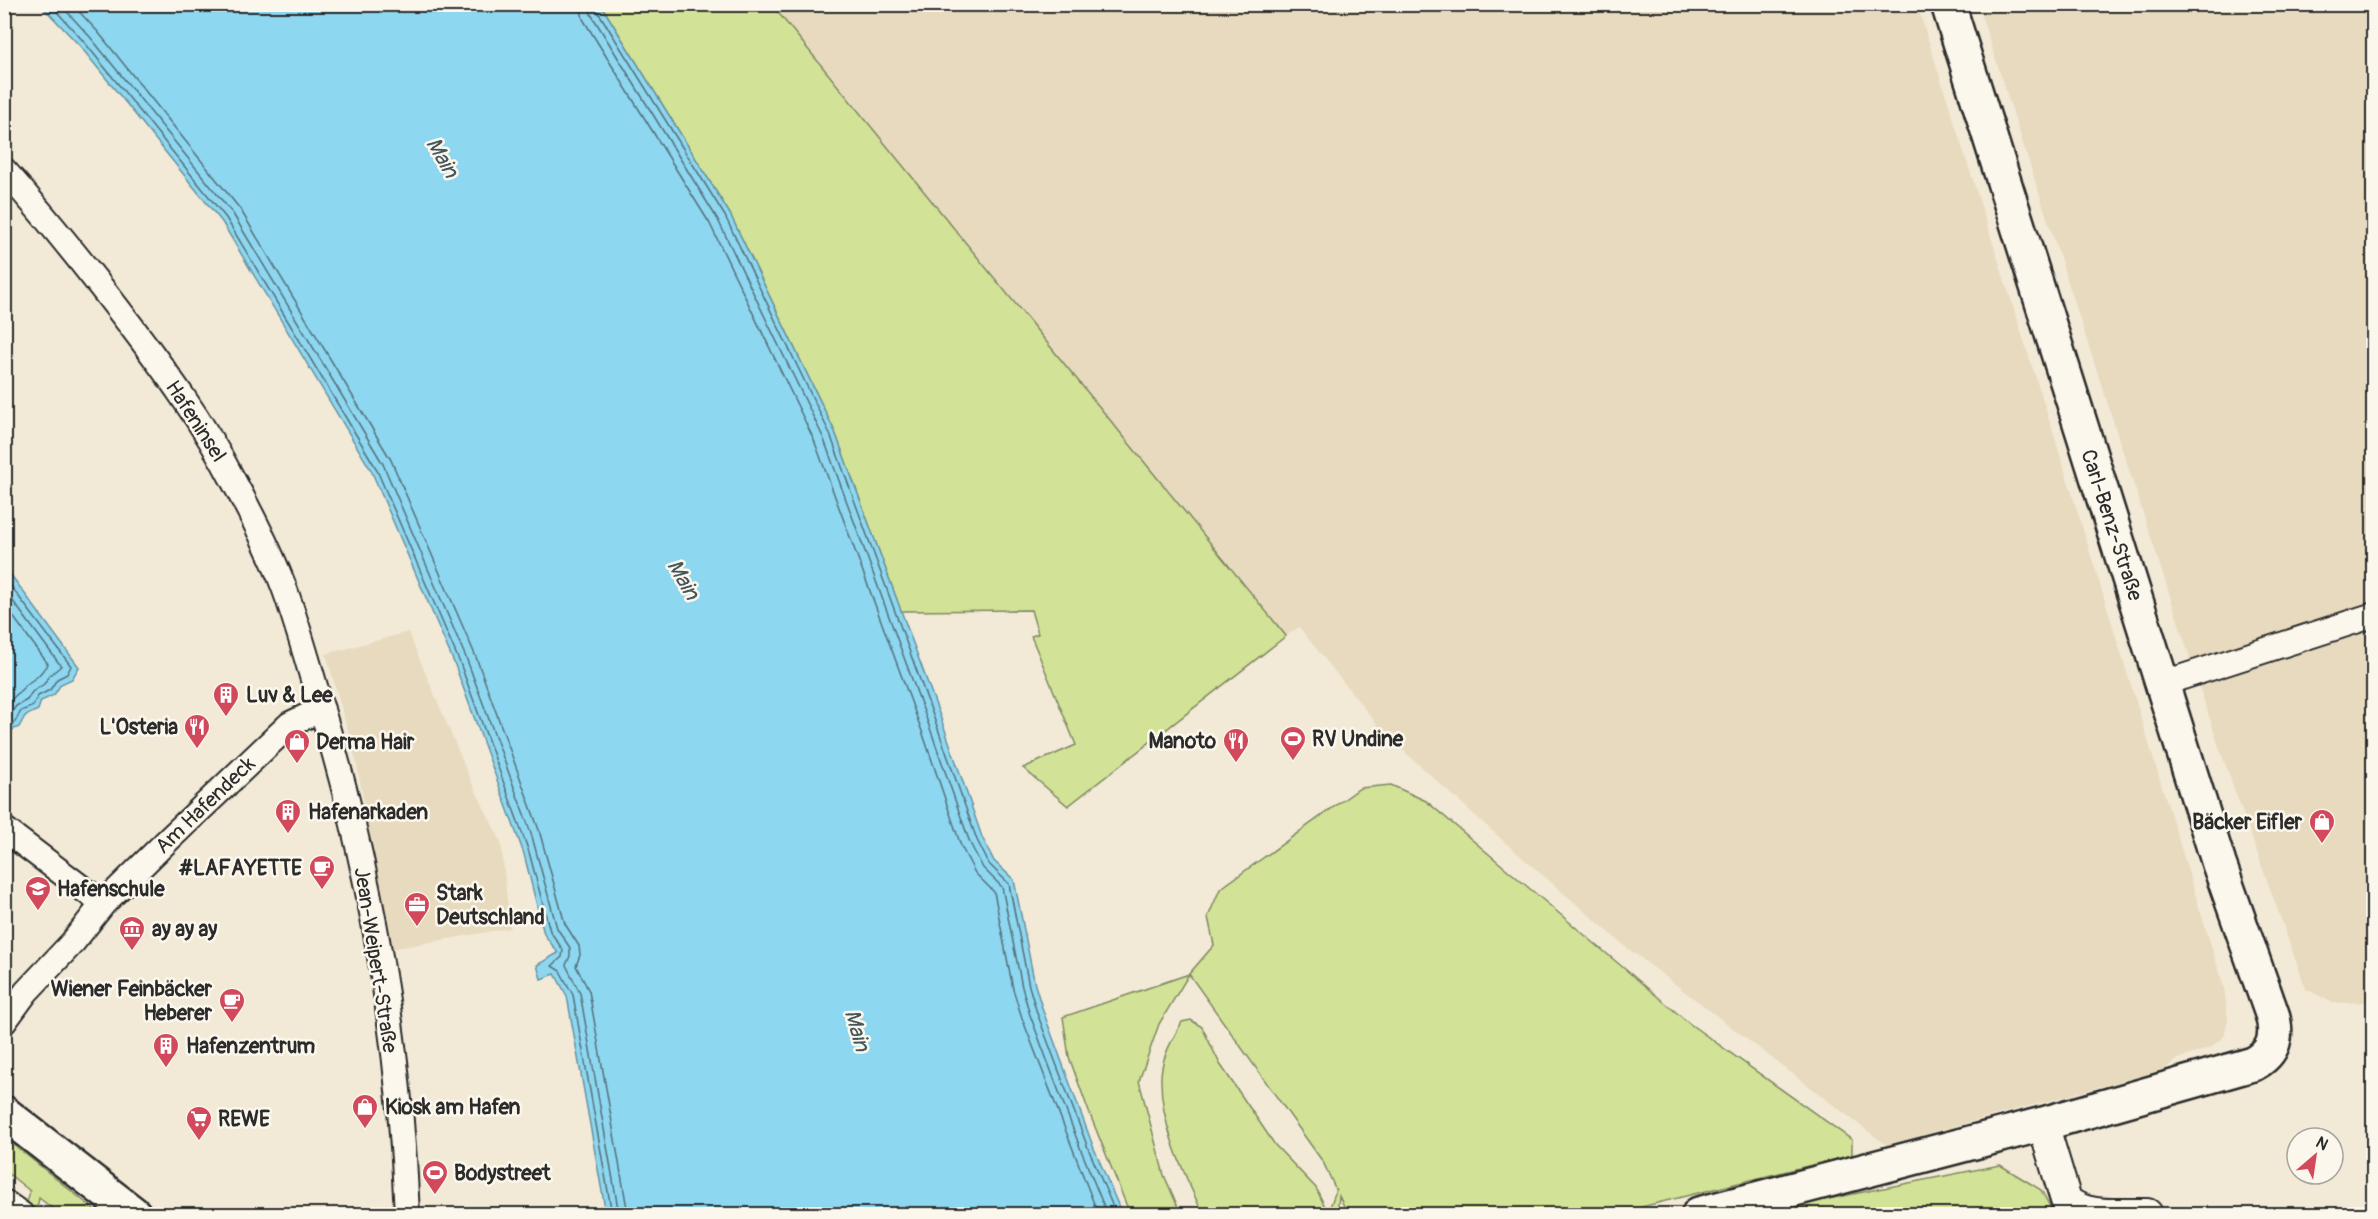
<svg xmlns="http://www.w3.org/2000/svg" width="2378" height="1219" font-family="Pangolin,sans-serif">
	<rect width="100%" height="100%" fill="#f2ead7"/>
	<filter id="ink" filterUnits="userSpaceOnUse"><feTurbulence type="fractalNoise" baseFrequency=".0167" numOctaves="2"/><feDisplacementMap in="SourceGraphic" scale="12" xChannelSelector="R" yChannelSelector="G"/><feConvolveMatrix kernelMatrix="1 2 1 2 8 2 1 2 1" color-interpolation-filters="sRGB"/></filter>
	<g filter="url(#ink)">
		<path fill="#e7dabe" d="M 772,5 L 1917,5 L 2053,432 L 2224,988 L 2228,1019 L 2224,1036 L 2210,1048 L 2177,1059 L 2165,1069 L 1886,1145 L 1625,946 L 1509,846 L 1385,734 L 1299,627 L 1286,636 Z
			M 1978,5 L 2373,5 L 2373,1002 L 2333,1003 L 2306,989 L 2217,741 Z
			M 408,632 L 471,781 L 501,842 L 510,928 L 391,949 L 356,760 L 326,654 Z"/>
		<path fill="#d2e397" stroke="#7e8761" stroke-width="1.5" d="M 601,5 L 772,5 L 1286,636 L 1068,806 L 1023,768 L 1076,745 L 1031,636 L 1038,634 L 1031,610 L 901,611 L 835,432 L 730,214 Z
			M 1391,785 L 1426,801 L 1690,1024 L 1852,1140 L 1852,1155 L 1613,1214 L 1348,1214 L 1339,1196 L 1337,1214 L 1203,1214 C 1184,1173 1160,1125 1161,1078 C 1161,1058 1172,1040 1182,1022 L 1191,1020 L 1202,1027 L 1220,1064 L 1275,1145 L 1316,1188 L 1328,1213 L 1336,1190 L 1323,1162 L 1189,974 L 1159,1024 L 1139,1081 L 1164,1175 L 1181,1214 L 1130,1214 L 1089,1112 L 1069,1057 L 1063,1017 L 1189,974 L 1214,945 L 1208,917 L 1220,889 L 1360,788 Z
			M 4,1137 L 100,1214 L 60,1214 L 39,1198 L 36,1213 L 26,1206 L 30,1191 L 5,1171 Z
			M 2000,1165 L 2041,1190 L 2054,1214 L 1752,1214 Z"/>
		<path fill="#8ed7f0" stroke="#6692a1" stroke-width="1.5" d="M 41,5 L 601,5 L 730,214 L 835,432 L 944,727 L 982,837 L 994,861 L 1014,880 L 1035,985 L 1043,1011 L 1093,1146 L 1122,1214 L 606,1214 L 567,996 L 555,974 L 541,979 L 537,965 L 558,953 L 544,934 L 524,854 L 455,665 L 371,470 L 222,222 L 80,46 Z
			M 5,567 L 79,667 L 72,679 L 61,684 L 54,695 L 41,701 L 38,710 L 25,716 L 19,727 L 8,732 L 5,740 Z"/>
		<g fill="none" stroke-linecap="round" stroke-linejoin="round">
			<path stroke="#53707a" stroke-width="1.5" d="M 50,4 L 85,43 L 226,218 L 376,468 L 460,663 L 529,852 L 550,931 L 563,950 L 562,957 L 552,966 L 560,971 L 573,995 L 612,1214
				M 60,4 L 91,38 L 233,214 L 383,464 L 467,660 L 531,833 L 557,928 L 570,948 L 570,956 L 566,965 L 580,993 L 619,1214
				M 72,4 L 98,32 L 240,209 L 391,460 L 476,657 L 539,830 L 565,924 L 579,946 L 580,955 L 576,966 L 589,991 L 628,1214
				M 580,4 L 583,19 L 710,224 L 814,440 L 923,734 L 961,846 L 975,873 L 994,892 L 1013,989 L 1022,1018 L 1098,1214
				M 589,4 L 591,14 L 718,220 L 823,437 L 931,731 L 970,843 L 983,868 L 1002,887 L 1022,987 L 1030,1015 L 1081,1150 L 1107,1214
				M 596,4 L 597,10 L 725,216 L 830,434 L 938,729 L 977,840 L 989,864 L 1009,884 L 1029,986 L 1037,1013 L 1088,1148 L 1116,1214
				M 4,577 L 71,666 L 67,674 L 57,679 L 50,690 L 38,696 L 33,706 L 21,711 L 15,722 L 4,727
				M 4,589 L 61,666 L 49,676 L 44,684 L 32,692 L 27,700 L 16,706 L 10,715 L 4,718
				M 4,604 L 48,664 L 38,676 L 27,684 L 4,707"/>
			<defs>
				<path id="minor" d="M 4,170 C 47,218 86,267 125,318 C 164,369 203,422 233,480 C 252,515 271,552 285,590 C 299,629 310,670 322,710 C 371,872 400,1045 407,1214
					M 2161,684 L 2374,615
					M 4,829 L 103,904
					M 4,1022 L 26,992 L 73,942 L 103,904 L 169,839 L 290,724 L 322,709
					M 4,1202 L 21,1214"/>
				<path id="tertiary" d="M 2043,1124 L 2066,1200 C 2086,1219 2120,1213 2147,1214"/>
				<path id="secondary" d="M 1699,1214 L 2043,1124 L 2253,1064 C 2275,1053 2278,1035 2272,1014 L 2219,864 L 1948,4"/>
				<path id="primary" d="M 4,1113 L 134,1214"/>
			</defs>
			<use href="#minor" stroke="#2b2b2b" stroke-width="28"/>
			<use href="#tertiary" stroke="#2b2b2b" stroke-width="34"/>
			<use href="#secondary" stroke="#2b2b2b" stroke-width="38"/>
			<use href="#primary" stroke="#2b2b2b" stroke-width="38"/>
			<use href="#minor" stroke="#fbf7ec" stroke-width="24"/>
			<use href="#tertiary" stroke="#fbf7ec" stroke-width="30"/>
			<use href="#secondary" stroke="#fbf7ec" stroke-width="33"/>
			<use href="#primary" stroke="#fbf7ec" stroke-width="33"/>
		</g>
	</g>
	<defs>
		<symbol id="building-pin" viewBox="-11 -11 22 30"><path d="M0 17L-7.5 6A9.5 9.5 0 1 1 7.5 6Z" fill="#d1495b" stroke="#fbf7ec"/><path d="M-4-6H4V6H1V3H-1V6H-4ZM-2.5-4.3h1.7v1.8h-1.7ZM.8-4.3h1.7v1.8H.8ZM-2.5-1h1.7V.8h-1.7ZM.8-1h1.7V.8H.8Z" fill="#fff"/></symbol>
		<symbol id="restaurant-pin" viewBox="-11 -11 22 30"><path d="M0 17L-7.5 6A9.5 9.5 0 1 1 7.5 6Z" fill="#d1495b" stroke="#fbf7ec"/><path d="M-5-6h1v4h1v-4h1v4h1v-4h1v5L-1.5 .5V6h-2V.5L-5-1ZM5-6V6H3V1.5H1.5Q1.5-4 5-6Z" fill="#fff"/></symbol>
		<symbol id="stadium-pin" viewBox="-11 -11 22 30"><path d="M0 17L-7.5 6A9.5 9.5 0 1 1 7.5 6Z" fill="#d1495b" stroke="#fbf7ec"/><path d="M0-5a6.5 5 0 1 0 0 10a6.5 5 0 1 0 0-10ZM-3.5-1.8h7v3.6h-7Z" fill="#fff"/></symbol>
		<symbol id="shop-pin" viewBox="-11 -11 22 30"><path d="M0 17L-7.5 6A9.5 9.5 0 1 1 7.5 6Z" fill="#d1495b" stroke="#fbf7ec"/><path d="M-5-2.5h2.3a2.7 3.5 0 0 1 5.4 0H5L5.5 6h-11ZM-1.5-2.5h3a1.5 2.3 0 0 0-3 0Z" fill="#fff"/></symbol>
		<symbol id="cafe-pin" viewBox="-11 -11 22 30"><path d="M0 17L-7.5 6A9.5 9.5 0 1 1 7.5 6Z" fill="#d1495b" stroke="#fbf7ec"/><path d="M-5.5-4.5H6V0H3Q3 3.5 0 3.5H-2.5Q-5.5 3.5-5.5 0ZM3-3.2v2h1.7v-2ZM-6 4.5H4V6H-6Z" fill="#fff"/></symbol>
		<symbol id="school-pin" viewBox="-11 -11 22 30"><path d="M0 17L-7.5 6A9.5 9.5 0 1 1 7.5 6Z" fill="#d1495b" stroke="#fbf7ec"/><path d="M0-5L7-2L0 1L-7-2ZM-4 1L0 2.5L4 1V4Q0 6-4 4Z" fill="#fff"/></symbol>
		<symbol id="office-pin" viewBox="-11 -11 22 30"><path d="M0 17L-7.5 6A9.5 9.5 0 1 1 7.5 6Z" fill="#d1495b" stroke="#fbf7ec"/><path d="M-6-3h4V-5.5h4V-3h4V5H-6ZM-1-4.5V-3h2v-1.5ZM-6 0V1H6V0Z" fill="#fff"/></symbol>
		<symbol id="museum-pin" viewBox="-11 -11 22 30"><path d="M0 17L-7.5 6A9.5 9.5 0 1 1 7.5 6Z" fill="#d1495b" stroke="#fbf7ec"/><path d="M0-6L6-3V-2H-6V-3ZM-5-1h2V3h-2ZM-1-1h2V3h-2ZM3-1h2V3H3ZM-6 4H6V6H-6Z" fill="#fff"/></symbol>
		<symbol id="supermarket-pin" viewBox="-11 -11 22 30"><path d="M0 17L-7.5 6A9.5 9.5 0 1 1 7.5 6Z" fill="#d1495b" stroke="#fbf7ec"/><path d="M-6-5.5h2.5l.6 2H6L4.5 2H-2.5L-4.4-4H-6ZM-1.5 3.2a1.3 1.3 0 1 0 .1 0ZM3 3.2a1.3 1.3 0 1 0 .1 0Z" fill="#fff"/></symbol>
	</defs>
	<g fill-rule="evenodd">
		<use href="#building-pin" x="211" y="680" width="30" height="40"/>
		<use href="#restaurant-pin" x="182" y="712" width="30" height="40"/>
		<use href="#stadium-pin" x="1278" y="724" width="30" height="40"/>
		<use href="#restaurant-pin" x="1221" y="726" width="30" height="40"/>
		<use href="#shop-pin" x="282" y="727" width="30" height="40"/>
		<use href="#building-pin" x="273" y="797" width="30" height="40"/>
		<use href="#shop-pin" x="2307" y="807" width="30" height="40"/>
		<use href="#cafe-pin" x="307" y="853" width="30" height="40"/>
		<use href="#school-pin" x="23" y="874" width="30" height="40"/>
		<use href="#office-pin" x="402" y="890" width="30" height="40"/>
		<use href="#museum-pin" x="117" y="914" width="30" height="40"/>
		<use href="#cafe-pin" x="217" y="986" width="30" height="40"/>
		<use href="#building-pin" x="151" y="1031" width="30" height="40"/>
		<use href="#shop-pin" x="350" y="1092" width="30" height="40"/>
		<use href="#supermarket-pin" x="184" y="1104" width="30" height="40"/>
		<use href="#stadium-pin" x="420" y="1158" width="30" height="40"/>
	</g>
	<g text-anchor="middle" stroke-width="5" stroke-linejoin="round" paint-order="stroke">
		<g font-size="21" fill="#2b2b2b" stroke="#fbf7ec">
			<text transform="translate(196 421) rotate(57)" y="7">Hafeninsel</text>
			<text transform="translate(2112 525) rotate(72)" y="7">Carl-Benz-Straße</text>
			<text transform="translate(205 805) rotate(-44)" y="7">Am Hafendeck</text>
			<text transform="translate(376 960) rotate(81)" y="7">Jean-Weipert-Straße</text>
		</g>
		<g font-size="21" font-weight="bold" fill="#2b2b2b" stroke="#fbf7ec" text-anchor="start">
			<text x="246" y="702">Luv &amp; Lee</text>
			<text x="178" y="734" text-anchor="end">L'Osteria</text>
			<text x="1312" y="746">RV Undine</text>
			<text x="1216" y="748" text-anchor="end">Manoto</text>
			<text x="316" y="749">Derma Hair</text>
			<text x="308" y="819">Hafenarkaden</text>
			<text x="2302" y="829" text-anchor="end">Bäcker Eifler</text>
			<text x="302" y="875" text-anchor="end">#LAFAYETTE</text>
			<text x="57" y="896">Hafenschule</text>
			<text x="436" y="900">Stark<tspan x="436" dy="24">Deutschland</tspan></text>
			<text x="152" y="936">ay ay ay</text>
			<text x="212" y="996" text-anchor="end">Wiener Feinbäcker<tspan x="212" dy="24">Heberer</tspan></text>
			<text x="186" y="1053">Hafenzentrum</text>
			<text x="385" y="1114">Kiosk am Hafen</text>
			<text x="218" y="1126">REWE</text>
			<text x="454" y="1180">Bodystreet</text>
		</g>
		<g font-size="22" font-style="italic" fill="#44565c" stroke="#fbf7ec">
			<text transform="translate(443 157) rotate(60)" y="8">Main</text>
			<text transform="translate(684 579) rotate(60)" y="8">Main</text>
			<text transform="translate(858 1030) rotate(74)" y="8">Main</text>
		</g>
	</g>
	<rect width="2378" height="1219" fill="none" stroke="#fbf7ec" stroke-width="24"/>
	<rect x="12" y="12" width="2354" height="1195" fill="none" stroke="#2b2b2b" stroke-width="2" filter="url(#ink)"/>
	<g transform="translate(2315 1156) rotate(29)"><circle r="28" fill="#fbf7ec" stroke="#a8a59f" stroke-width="1.5"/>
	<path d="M0-4.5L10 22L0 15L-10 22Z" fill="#d1495b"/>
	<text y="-9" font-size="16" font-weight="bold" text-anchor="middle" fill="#2b2b2b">N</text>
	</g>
</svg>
